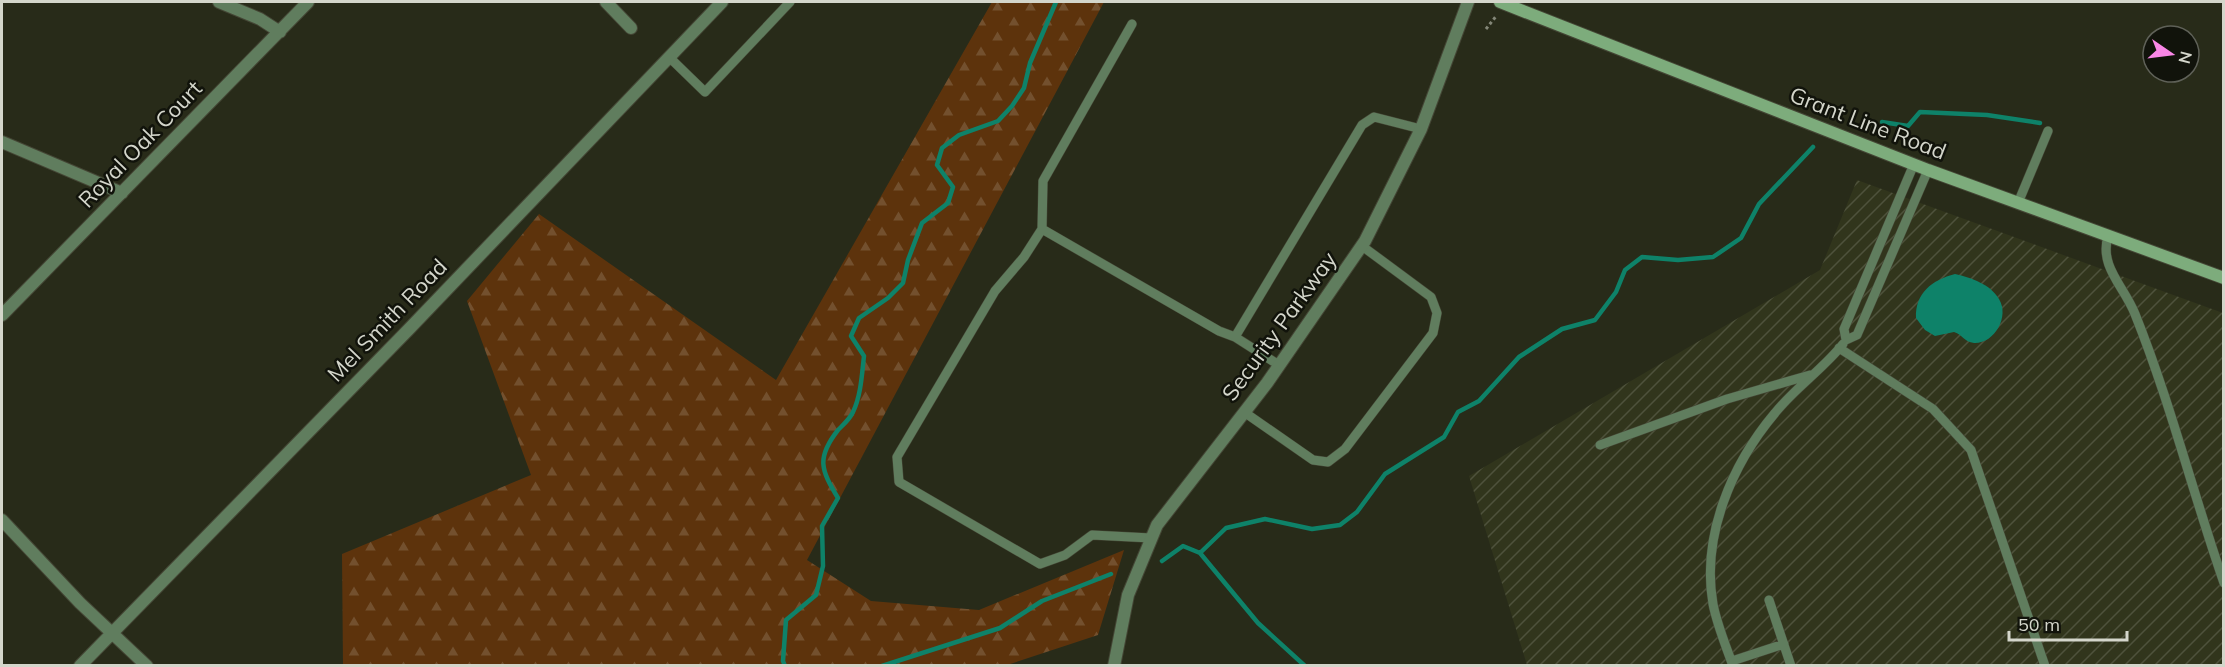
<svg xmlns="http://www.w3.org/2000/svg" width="2225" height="667" font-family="Mulish,sans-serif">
	<defs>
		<pattern id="industrial-furrows" width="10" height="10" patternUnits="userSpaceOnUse" patternTransform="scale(1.5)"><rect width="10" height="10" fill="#31351c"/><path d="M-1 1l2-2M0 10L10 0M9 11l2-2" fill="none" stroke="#4e523c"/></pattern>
		<pattern id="forest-firs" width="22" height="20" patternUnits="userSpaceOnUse" patternTransform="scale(1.5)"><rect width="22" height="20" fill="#5d330c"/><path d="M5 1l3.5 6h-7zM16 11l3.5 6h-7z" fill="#73502e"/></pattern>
	</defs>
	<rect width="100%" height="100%" fill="#282b19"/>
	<path fill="url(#industrial-furrows)" d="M 1857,180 L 2223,313 L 2223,665 L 1527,665 L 1469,476 L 1820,270 Z"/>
	<path fill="url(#forest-firs)" d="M 992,2 L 1104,2 L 807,560 L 871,601 L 979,610 L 1124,550 L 1098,635 L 1004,666 L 343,665 L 342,554 L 531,475 L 467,301 L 539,214 L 776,380 Z"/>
	<path fill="#0e8269" d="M 1955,274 C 1972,278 1990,284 1999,299 C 2010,317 1994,344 1974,343 C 1964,342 1963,335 1954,332 L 1935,336 L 1925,330 L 1916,318 C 1915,293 1932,280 1955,274 Z"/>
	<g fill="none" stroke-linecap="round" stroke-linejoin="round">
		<path stroke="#0e8269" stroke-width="4.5" d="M 1882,122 L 1908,126 L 1920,112 L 1987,115 L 2040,123
			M 1200,553 L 1226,528 L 1265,519 L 1312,529 L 1340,525 L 1357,512 L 1385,474 L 1444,437 L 1458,412 L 1479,401 L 1519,357 L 1562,329 L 1595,320 L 1616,292 L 1625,270 L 1642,257 L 1678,260 L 1713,257 L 1741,238 L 1759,204 L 1813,147
			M 1162,561 L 1183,546 L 1200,553 L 1258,623 L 1305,666
			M 785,666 L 783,661 L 786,620 L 816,595 L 823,566 L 822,526 L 838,498 C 821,470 816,458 838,430 C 843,425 850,419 853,412 C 861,396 862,373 864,356 L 851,336 L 859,318 L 888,298 L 903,283 L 908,260 L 922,223 L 948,203 L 953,187 L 937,165 L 942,148 L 959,135 L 998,121 L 1012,106 L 1024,88 L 1030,63 L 1056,2
			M 882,666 L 1000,628 L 1042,601 L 1111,574"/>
		<defs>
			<path id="service" d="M 669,57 L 705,92 L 790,2
				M 1914,164 L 1844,329 L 1846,340 L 1857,335 L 1928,170
				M 2018,203 L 2048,131
				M 1042,229 L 1043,181 L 1132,24
				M 2108,236 C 2099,267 2124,286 2135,314 C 2170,401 2193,494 2224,583
				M 1235,337 L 1279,365
				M 1839,348 L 1933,409 L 1971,450 L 2045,666
				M 1244,412 L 1313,460 L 1328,462 L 1345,449 L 1433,333 L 1437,313 L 1431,297 L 1362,246
				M 1600,445 L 1727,399 L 1810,375
				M 1151,538 L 1092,535 L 1065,555 L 1040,564 L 899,482 L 897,457 L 995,291 L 1024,257 L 1042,229 L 1219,331 L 1235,337 L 1362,125 L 1374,117 L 1421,129
				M 1769,600 L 1791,666
				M 1732,661 L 1784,644
				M 1733,666 C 1726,646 1717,625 1713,604 C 1701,536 1732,464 1775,413 C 1795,388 1823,369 1843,344"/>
			<path id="minor" d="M 219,2 L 260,19 L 280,32
				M 606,2 L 631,28
				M 2,142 L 122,193
				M 2,315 L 308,2
				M 2,520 L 80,603 L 147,666
				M 80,666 L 410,328 L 722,2
				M 1114,666 L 1128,595 L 1157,525 L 1267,383 L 1365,241 L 1421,129 L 1468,2"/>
			<path id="secondary" d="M 1500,2 L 1928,170 L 2224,278"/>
		</defs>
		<use href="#service" stroke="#444635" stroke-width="10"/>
		<use href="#minor" stroke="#444635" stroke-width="14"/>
		<use href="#secondary" stroke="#444635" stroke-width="14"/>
		<path stroke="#848778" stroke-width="3" stroke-dasharray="3 3" stroke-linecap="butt" d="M 1486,29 L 1497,15"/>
		<use href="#service" stroke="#607d5e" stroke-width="9"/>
		<use href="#minor" stroke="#607d5e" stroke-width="12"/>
		<use href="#secondary" stroke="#7dac7c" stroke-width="12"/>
	</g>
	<g text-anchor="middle" stroke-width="5" stroke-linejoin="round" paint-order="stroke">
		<g font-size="22" fill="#d4d6cb" stroke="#11130b">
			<text transform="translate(1868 123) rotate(21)" y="8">Grant Line Road</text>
			<text transform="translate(140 144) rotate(-46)" y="8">Royal Oak Court</text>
			<text transform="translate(387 320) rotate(-46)" y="8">Mel Smith Road</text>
			<text transform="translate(1279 326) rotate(-54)" y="8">Security Parkway</text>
		</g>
	</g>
	<rect width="2225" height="667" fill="none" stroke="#d4d6cb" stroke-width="6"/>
	<g transform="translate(2171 54) rotate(104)"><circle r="28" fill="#11130b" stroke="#5f6158" stroke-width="1.5"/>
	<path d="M0-4.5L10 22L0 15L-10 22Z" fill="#fa87e7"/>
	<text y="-9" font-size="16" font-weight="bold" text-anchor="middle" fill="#d4d6cb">N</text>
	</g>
	<path d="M2009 631v9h118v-9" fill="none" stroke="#d4d6cb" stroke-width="3"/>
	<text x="2018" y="631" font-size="18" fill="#d4d6cb" stroke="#11130b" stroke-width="4.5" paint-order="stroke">50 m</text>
</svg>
